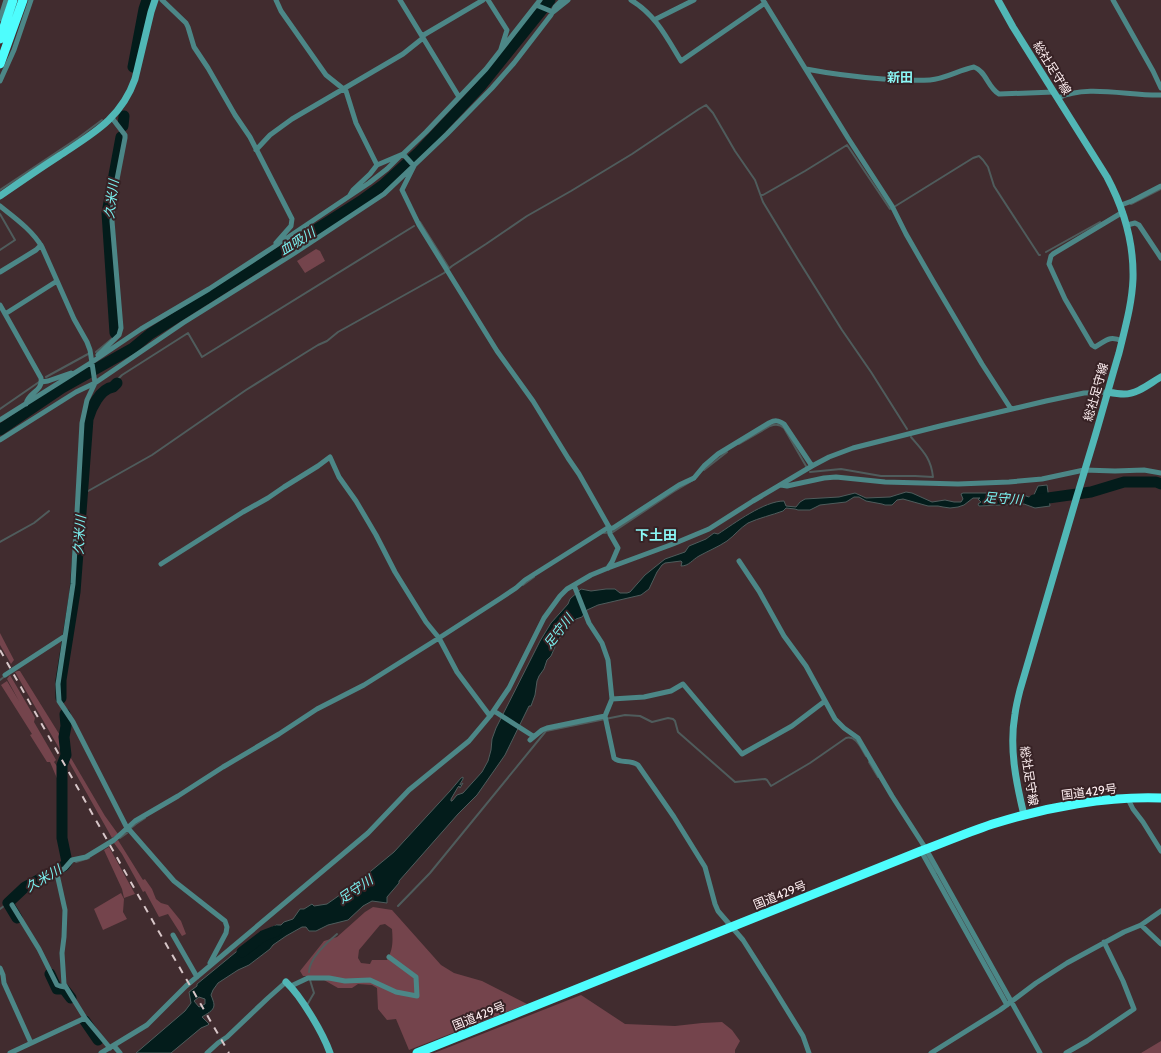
<svg xmlns="http://www.w3.org/2000/svg" width="1161" height="1053" font-family="Cabin,'Noto Sans JP',sans-serif">
	<rect width="100%" height="100%" fill="#412c2f"/>
	<path fill="#74444c" fill-rule="evenodd" d="M 316,249 L 320,251 L 325,261 L 305,273 L 297,261 Z
		M 0,633 L 14,660 L 11,664 L 0,645 Z
		M 18,671 L 20,671 L 61,737 C 61,743 64,749 63,755 L 15,672 Z
		M 10,675 L 35,718 L 34,722 L 56,760 L 54,762 L 59,769 L 59,783 L 50,762 L 47,762 L 30,735 L 32,734 L 1,685 L 7,681 L 19,701 L 7,679 Z
		M 68,753 L 105,816 L 118,834 L 112,838 L 68,760 Z
		M 118,840 L 141,877 L 143,880 L 145,879 L 152,889 L 156,899 L 161,903 L 168,905 L 181,921 L 186,934 L 182,936 L 168,914 L 159,917 L 145,891 L 143,892 L 122,854 L 114,843 Z
		M 109,847 L 135,894 L 124,898 L 122,889 L 104,850 Z
		M 121,893 L 124,899 L 123,912 L 127,919 L 103,930 L 94,909 Z
		M 373,907 L 392,910 L 441,965 L 454,973 L 482,981 L 527,1004 L 409,1050 L 396,1019 L 387,1020 L 378,1009 L 377,988 L 372,985 L 358,984 L 352,988 L 338,988 L 317,976 L 303,976 L 300,971 L 324,941 L 337,937 L 365,912 ZM 385,924 L 392,929 C 393,941 393,950 387,960 L 372,960 L 370,964 L 361,963 L 358,958 L 359,950 L 380,925 Z
		M 581,995 L 625,1024 L 675,1026 L 702,1023 L 722,1022 L 732,1030 L 740,1041 L 735,1050 L 735,1053 L 434,1053 Z
		M 1161,1041 L 1161,1053 L 1141,1053 Z"/>
	<path fill="#031c1b" stroke="#4f5c5c" fill-rule="evenodd" d="M 1047,485 L 1050,506 L 1035,508 L 1024,504 L 979,506 L 978,504 L 981,502 L 978,499 L 980,498 L 973,498 L 964,505 L 958,507 L 950,508 L 943,507 L 938,506 L 928,506 L 903,499 L 897,500 L 892,505 L 885,505 L 882,504 L 866,501 L 859,497 L 854,497 L 846,502 L 820,505 L 810,510 L 798,510 L 795,509 L 786,508 L 783,511 C 772,515 759,518 748,523 C 740,528 734,536 727,541 C 718,547 708,551 699,556 C 692,560 689,566 681,566 L 682,562 L 681,561 L 665,563 L 662,565 L 657,572 L 649,589 L 641,595 L 598,605 L 587,610 L 582,617 L 576,619 L 564,632 L 558,640 L 551,656 L 547,660 L 544,669 L 539,676 L 537,681 L 535,695 L 531,706 L 529,706 L 505,755 L 477,795 L 458,814 L 399,881 L 399,883 L 387,897 L 387,903 L 372,901 L 363,906 L 348,920 L 328,925 L 316,931 L 309,931 L 306,927 L 302,927 L 286,936 L 273,945 L 270,949 L 249,965 L 238,970 L 218,983 L 213,990 L 211,995 C 212,998 214,1002 214,1005 C 214,1011 206,1014 202,1017 L 209,1024 L 208,1025 L 201,1028 L 171,1053 L 136,1053 L 185,1011 L 191,1003 L 189,992 L 197,986 L 197,984 L 247,943 L 251,941 L 253,945 L 255,946 C 261,942 261,940 264,934 C 266,931 270,930 272,927 L 275,926 L 276,925 L 281,925 L 284,922 L 293,919 L 300,909 L 304,909 L 312,904 L 314,906 L 327,904 L 354,885 L 394,852 L 450,791 L 461,778 L 463,777 L 463,779 L 460,784 L 460,785 L 463,783 L 460,788 L 459,786 L 458,787 L 451,799 L 451,801 L 452,801 L 457,795 L 463,793 L 482,772 L 488,761 L 491,750 L 492,739 L 496,728 L 540,641 L 551,623 L 568,604 L 570,599 L 581,589 L 591,591 L 606,589 L 615,589 L 620,593 L 627,593 L 630,592 L 645,575 L 665,559 L 685,552 L 689,546 L 706,539 L 714,533 L 718,534 C 735,523 764,501 784,501 L 786,506 L 796,507 L 800,502 L 805,499 L 839,497 L 855,493 L 866,498 L 890,497 L 906,492 L 912,493 L 932,502 L 945,500 L 954,502 L 961,502 L 963,499 L 961,494 L 963,493 L 1018,493 L 1029,497 L 1033,497 L 1038,486 ZM 199,997 L 205,999 L 205,1004 L 199,1007 L 194,1001 Z"/>
	<g fill="none" stroke-linecap="round" stroke-linejoin="round">
		<path stroke="#4f5c5c" stroke-width="2" d="M 0,190 L 78,138 L 102,120
			M 761,195 L 763,195 L 805,171 L 847,145 L 890,209 L 891,208
			M 1131,204 L 1161,189
			M 894,207 L 973,158 L 979,156 L 983,160 L 988,167 L 994,186 L 1039,255 L 1040,255
			M 0,214 L 15,240 L 0,250
			M 420,222 L 449,268
			M 1046,252 L 1100,222
			M 96,352 L 114,337 L 115,331
			M 46,377 L 88,354
			M 109,388 L 122,375 L 188,333 L 202,357 L 414,226
			M 0,409 L 39,382
			M 739,444 L 770,426 C 775,424 780,424 784,428 L 806,466
			M 704,470 L 727,452
			M 810,472 L 841,469 L 881,476 L 915,476 L 933,477 C 931,458 923,451 911,437
			M 81,495 L 152,455 L 246,390 L 305,353 L 318,345 L 327,341 L 338,332 L 444,273 L 452,266 L 486,244 L 527,216 L 571,191 L 632,154 L 699,109 L 706,105 L 713,113 L 735,151 L 755,180 L 763,202 L 797,258 L 842,330 L 871,372 L 907,429
			M 604,533 L 613,532 L 673,492 L 695,479
			M 0,542 L 34,523 L 49,511
			M 523,585 L 534,577
			M 0,680 L 5,676
			M 869,762 L 878,777
			M 131,828 L 136,824 L 145,818
			M 120,838 L 127,833
			M 927,855 L 936,872
			M 76,862 L 89,858
			M 398,906 L 430,873 L 546,731 L 625,715 L 640,716 L 652,722 L 668,718 L 673,719 L 675,721 L 678,732 L 735,782 L 765,779 L 767,780 L 771,786 L 810,763 L 846,738 C 856,735 861,748 866,756
			M 0,909 L 8,903
			M 309,972 C 309,959 327,942 337,934
			M 307,1005 L 314,993 L 310,980"/>
		<path stroke="#031c1b" stroke-width="11" d="M 133,67 L 144,9 L 147,0
			M 123,126 L 124,116
			M 115,333 L 107,213 L 121,137
			M 0,430 L 62,388 L 133,348 L 150,334 L 298,241 L 361,201 L 383,185 L 419,152 L 480,87 L 550,0
			M 1034,500 L 1091,492 L 1124,482 L 1156,482 L 1161,484
			M 61,698 L 61,680 L 75,592 L 88,419 C 91,408 100,389 113,387 L 117,383
			M 17,918 L 8,903 L 25,887 L 64,866 L 67,862 L 62,838 L 62,765 L 66,755 L 64,737 L 66,726 L 65,714
			M 242,952 L 263,936 L 276,931
			M 50,974 L 57,989 L 64,989 L 71,998
			M 85,1021 L 98,1040"/>
		<path stroke="#4c8787" stroke-width="5" d="M 162,0 L 186,23 L 188,27 L 194,47 L 208,68 L 235,115 L 250,137 L 292,219 L 291,226 L 276,243
			M 276,0 L 281,11 L 326,75 L 346,91 L 356,123 L 377,165
			M 400,0 L 459,97
			M 488,0 L 507,30 L 501,49
			M 631,0 C 656,15 667,38 681,61 L 765,3
			M 763,0 L 848,138 L 892,206 L 906,234 L 933,281 L 982,364 L 1011,409
			M 1113,0 L 1153,71 L 1161,88
			M 536,5 L 553,12 L 568,0
			M 0,19 L 6,0
			M 654,20 L 694,0
			M 422,36 L 483,0
			M 806,69 C 832,74 857,77 883,79 C 898,80 914,81 930,80 C 945,79 959,70 974,67 C 986,71 988,88 999,94 L 1054,92
			M 0,81 L 14,50 L 31,0
			M 1058,98 C 1086,84 1129,96 1161,95
			M 256,150 L 270,135 L 292,119 L 403,54 L 423,38
			M 403,154 L 414,166 L 402,190 L 419,225 L 497,351 L 533,401 L 568,458 L 579,474 L 609,527 L 610,534 L 618,548 L 612,562 L 608,568
			M 350,195 L 353,190 L 370,174 L 377,165 L 403,154 L 426,132 L 486,69 L 540,0
			M 1121,205 L 1132,201 L 1161,186
			M 0,206 C 15,218 32,230 42,247 L 74,319 L 87,342 L 90,350 L 95,383 L 87,400 L 82,423 L 73,584 L 58,684 L 59,701 L 73,722 L 126,826 L 174,881 L 225,921 L 227,927 L 226,933 L 210,963
			M 1127,225 L 1135,223 L 1139,225 L 1161,258
			M 0,272 L 36,250 L 41,245
			M 0,305 L 41,378 C 43,392 28,392 26,404
			M 5,314 L 57,281
			M 1122,341 C 1109,335 1106,341 1095,347 L 1092,345 L 1065,299 L 1049,264 L 1051,256 L 1053,254 L 1123,212
			M 98,355 L 119,335 L 121,328 L 112,221 L 113,200 L 125,138 L 125,135 L 112,118
			M 41,382 L 48,381 L 71,373
			M 0,420 L 92,362 L 141,329 L 209,289 L 272,248 L 369,183 L 387,169 L 401,155
			M 0,440 L 76,392 L 95,383 L 183,323 L 290,256 L 384,194 L 447,134 L 492,88 L 514,63 L 551,15 L 555,7 L 562,0
			M 781,485 L 787,486 L 824,478 L 836,477 L 885,482 L 958,484 L 1009,482 L 1042,479 L 1084,470 L 1115,471 L 1144,470 L 1161,473
			M 609,529 L 613,528 L 679,485 L 694,478 L 704,466 L 718,454 L 769,423 C 775,420 778,420 784,424 L 812,466
			M 739,561 L 759,591 L 784,636 L 806,666 L 835,719 L 844,728 L 858,738 L 892,796 L 926,849 L 1040,1053
			M 161,564 L 243,512 L 268,498 L 284,487 L 318,466 L 330,457 L 339,477 L 356,501 L 376,535 L 395,572 L 426,622 L 439,638 L 457,672 L 490,716
			M 574,585 L 589,623 L 602,643 L 608,660 L 612,699 L 605,716 L 614,758 C 620,764 630,759 638,765 L 674,817 L 705,867 L 715,904 L 718,911 L 743,940 L 771,984 L 803,1036 L 809,1053
			M 5,675 L 65,636
			M 612,699 L 644,697 L 671,691 L 683,684 L 742,754 L 792,726 L 825,701
			M 494,711 L 533,736
			M 530,740 L 542,730 L 547,728 L 605,716
			M 1128,799 L 1133,809 L 1143,822 L 1161,851
			M 921,851 L 1007,1005
			M 12,905 L 39,949 L 57,985 L 60,986 L 65,987
			M 1141,925 L 1161,944
			M 173,935 L 197,977
			M 0,968 L 3,975 L 4,983 L 31,1043
			M 291,986 L 308,978 L 329,978 L 345,981 L 370,980 L 396,992 L 417,996 L 416,977 L 389,957
			M 114,1046 L 120,1053
			M 110,1048 L 85,1018 L 64,984 L 62,953 L 64,937 L 65,910 L 57,874 L 65,868 L 72,860 L 86,857 L 114,840 L 135,821 L 178,796 L 223,767 L 279,734 L 317,709 L 364,685 L 439,638 L 501,598 L 516,588 L 525,580 L 609,527
			M 10,1053 L 85,1018
			M 101,1053 L 147,1025 L 186,986 L 368,833 L 409,790 L 469,741 L 490,716 L 509,688 L 544,618 L 560,596 L 567,589 L 574,585 L 591,575 L 608,568 L 673,544 L 709,529 L 753,501 L 812,466 L 829,457 L 853,448 L 940,426 L 1046,401 L 1084,393 L 1108,392
			M 207,1053 L 218,1043 L 227,1037 L 268,998 L 286,982
			M 931,1053 L 1000,1010 L 1036,983 L 1067,963 L 1124,932 L 1141,925 L 1161,911
			M 1066,1053 L 1087,1041 L 1134,1009 L 1123,981 L 1104,942"/>
		<path stroke="#51b7b6" stroke-width="7" d="M 998,0 L 1013,27 L 1107,177 C 1124,209 1134,242 1133,279 C 1132,304 1125,328 1119,353 C 1110,383 1102,413 1093,443 C 1068,525 1044,607 1020,690 C 1018,698 1016,706 1015,714 C 1009,748 1016,782 1024,815
			M 0,196 C 20,182 39,169 59,156 C 92,134 121,119 135,79 L 151,12 L 155,0
			M 1108,392 C 1113,393 1119,394 1124,394 C 1138,394 1150,383 1161,377
			M 286,982 C 301,996 323,1033 330,1053"/>
		<path stroke="#4efdfd" stroke-width="9" d="M 0,39 L 13,0
			M 0,64 L 23,0
			M 417,1053 L 921,851 C 946,842 970,831 996,823 C 1047,807 1107,796 1161,798"/>
		<path stroke="#d8c7c9" stroke-width="2" stroke-dasharray="7 7" stroke-linecap="butt" d="M 0,650 L 155,925 L 229,1053"/>
	</g>
	<g text-anchor="middle" stroke-width="4" stroke-linejoin="round" paint-order="stroke">
		<g font-size="12" fill="#fff0f2" stroke="#372225">
			<text transform="translate(1052 68) rotate(58)" y="4">総社足守線</text>
			<text transform="translate(1096 392) rotate(-74)" y="4">総社足守線</text>
			<text transform="translate(1029 776) rotate(81)" y="4">総社足守線</text>
			<text transform="translate(1089 792) rotate(-7)" y="4">国道429号</text>
			<text transform="translate(780 895) rotate(-22)" y="4">国道429号</text>
			<text transform="translate(479 1016) rotate(-22)" y="4">国道429号</text>
		</g>
		<g font-size="13" font-weight="bold" fill="#8bf7f6" stroke="#372225">
			<text x="900" y="82">新田</text>
		</g>
		<g font-size="13" font-style="italic" fill="#7af2f1" stroke="#372225">
			<text transform="translate(111 199) rotate(-83)" y="5">久米川</text>
			<text transform="translate(297 241) rotate(-32)" y="5">血吸川</text>
			<text transform="translate(1003 498) rotate(4)" y="5">足守川</text>
			<text transform="translate(79 535) rotate(-86)" y="5">久米川</text>
			<text transform="translate(558 631) rotate(-52)" y="5">足守川</text>
			<text transform="translate(43 878) rotate(-31)" y="5">久米川</text>
			<text transform="translate(355 889) rotate(-34)" y="5">足守川</text>
		</g>
		<g font-size="14" font-weight="bold" fill="#8bf7f6" stroke="#372225">
			<text x="656" y="540">下土田</text>
		</g>
	</g>
</svg>
